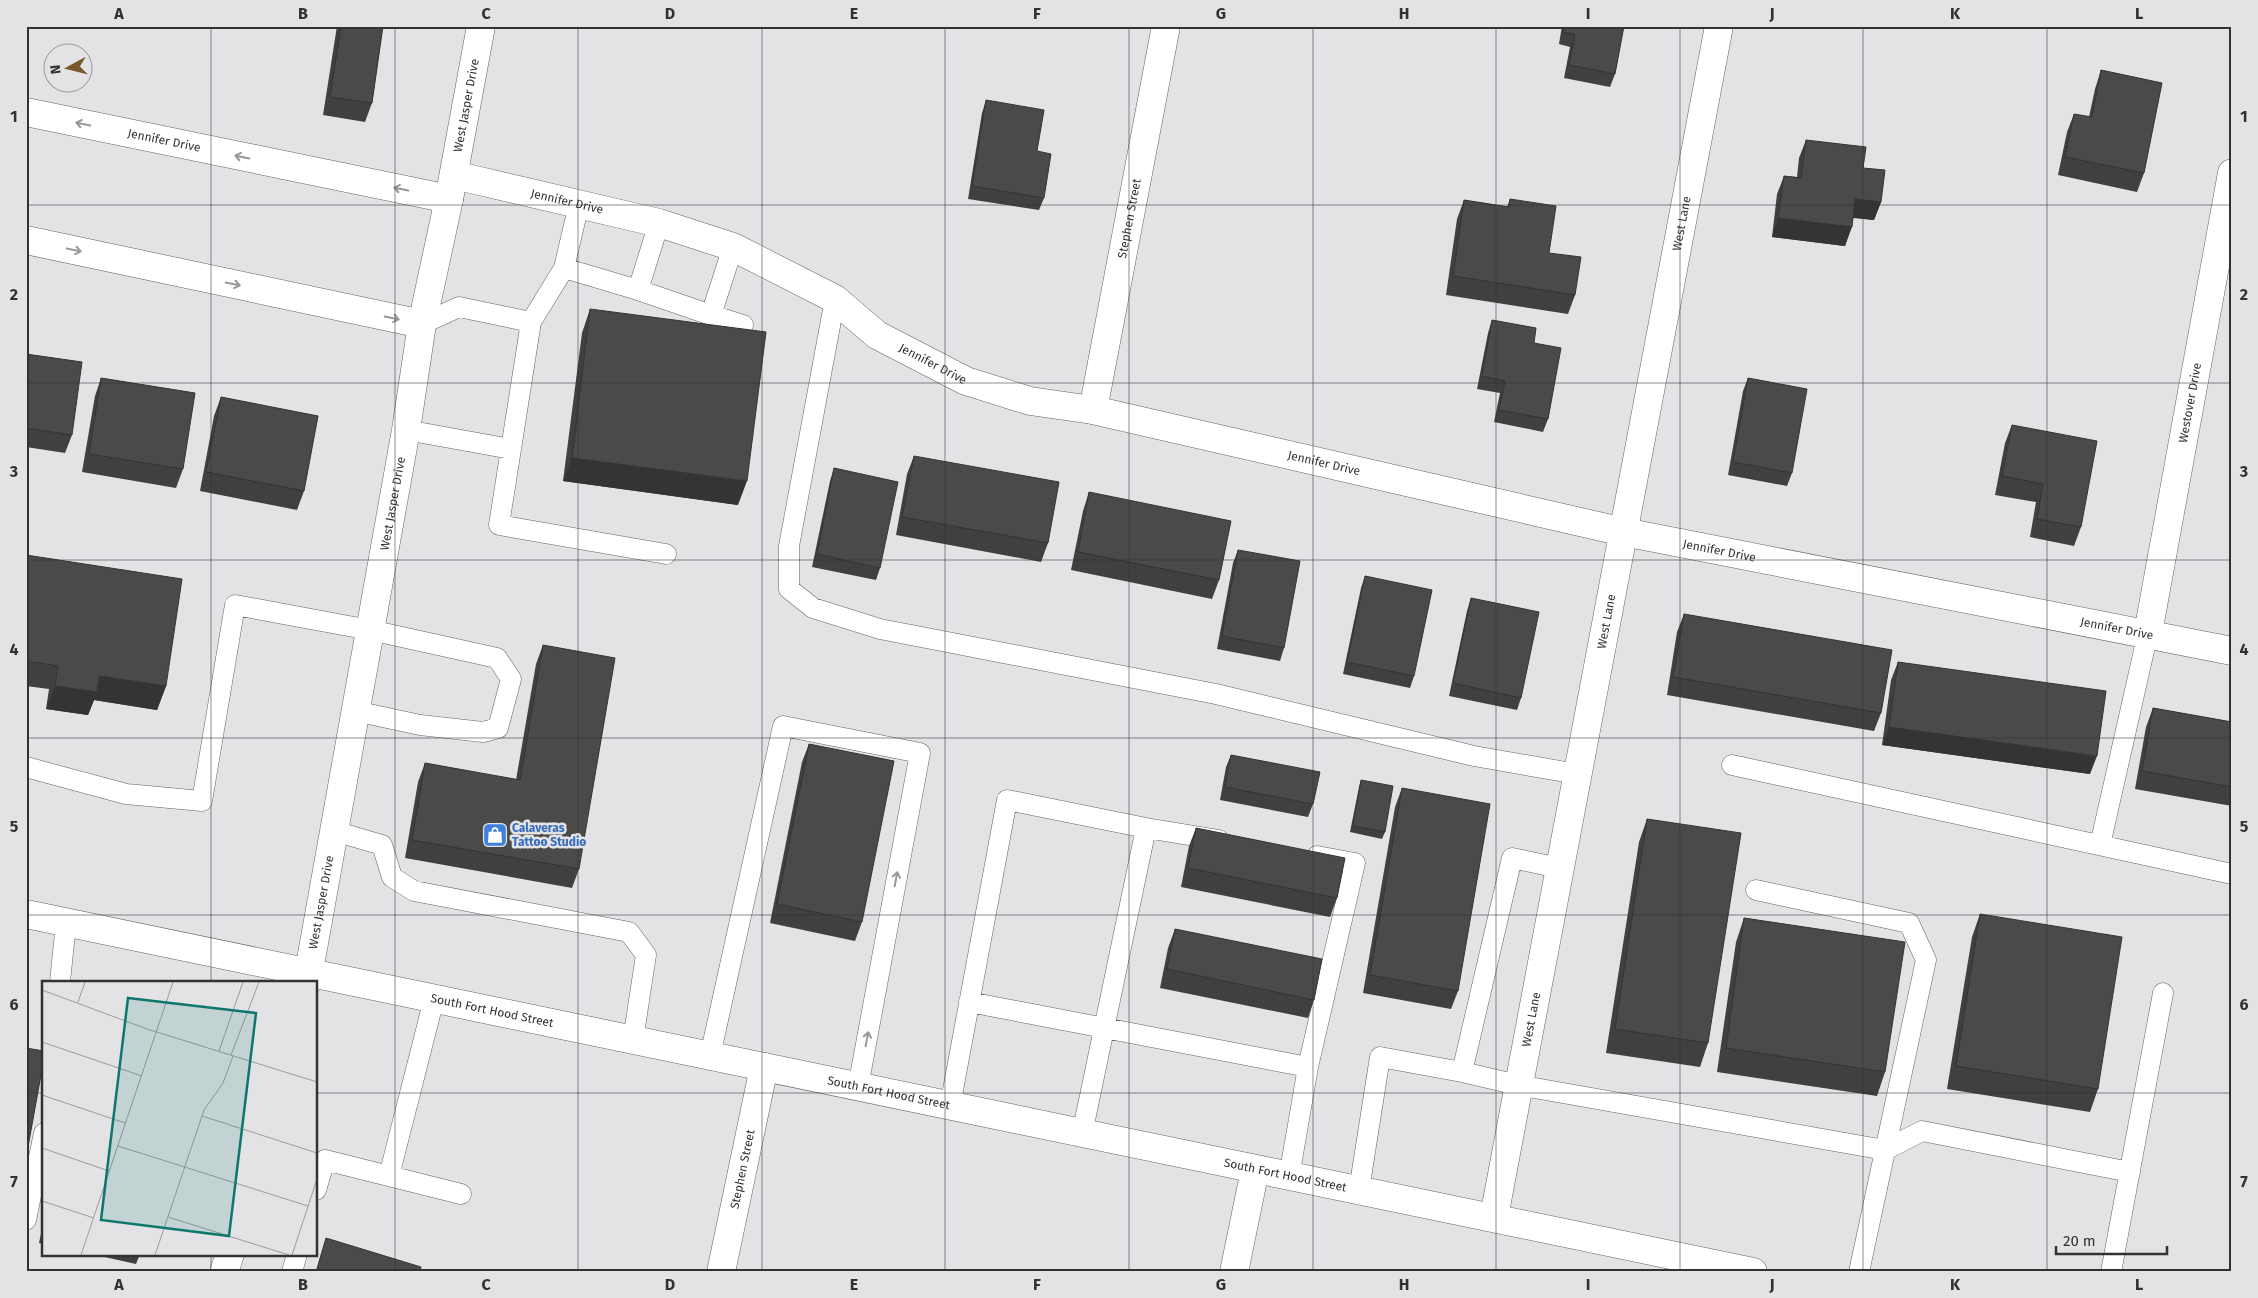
<svg xmlns="http://www.w3.org/2000/svg" width="2258" height="1298" font-family="'Fira Sans',sans-serif">
	<rect width="100%" height="100%" fill="#e3e3e6"/>
	<g fill="none" stroke-linecap="round" stroke-linejoin="round">
		<defs>
			<path id="lane" d="M 564,268 L 638,290 L 659,223
				M 638,290 L 711,315 L 733,247
				M 835,299 L 789,546 L 789,589 L 813,608 L 880,629 L 1216,694 L 1474,756 L 1577,774
				M 711,315 L 743,325
				M 531,322 L 564,268 L 579,204
				M 422,324 L 459,307 L 531,322 L 499,525 L 666,554
				M 406,430 L 511,449
				M 1732,765 L 2232,874
				M 26,767 L 126,794 L 202,801 L 235,605 L 370,630 L 497,658 L 511,679 L 498,728 L 483,732 L 420,725 L 355,711
				M 1146,828 L 1219,840
				M 334,831 L 382,845 L 392,877 L 414,891 L 629,932 L 646,955 L 633,1040
				M 2100,845 L 2148,633
				M 1559,868 L 1512,858 L 1462,1072 L 1518,1085 L 1885,1150 L 1922,1131 L 2130,1172
				M 1756,890 L 1909,923 L 1926,960 L 1859,1272
				M 60,982 L 66,923
				M 969,1002 L 1308,1067 L 1289,1177
				M 710,1056 L 783,726 L 920,753 L 858,1087
				M 1308,1067 L 1355,863 L 1317,856
				M 950,1106 L 1007,800 L 1146,828 L 1082,1134
				M 389,1176 L 434,999
				M 316,1190 L 325,1160 L 461,1194
				M 1359,1190 L 1380,1057 L 1462,1072
				M 26,1220 L 44,1133
				M 292,1272 L 297,1254
				M 2111,1272 L 2163,993"/>
			<g id="street">
				<path id="s1" d="M 26,112 L 449,199"/>
				<path id="s2" d="M 454,175 L 659,223 L 733,247 L 835,299 L 877,335 L 966,381 L 1030,401 L 1093,410 L 1624,532 L 2232,651"/>
				<path d="M 26,240 L 422,324"/>
				<path id="s3" d="M 1093,410 L 1166,26"/>
				<path id="s4" d="M 2148,633 L 2232,173"/>
				<path id="s5" d="M 1494,1217 L 1719,26"/>
				<path id="s6" d="M 721,1272 L 764,1067"/>
				<path d="M 1234,1272 L 1255,1170"/>
			</g>
			<g id="secondary">
				<path id="s7" d="M 307,982 L 406,430 L 422,324 L 449,199 L 481,26"/>
				<path d="M 224,1272 L 230,1254"/>
			</g>
			<g id="highway">
				<path id="s8" d="M 26,914 L 1753,1272"/>
			</g>
		</defs>
		<use href="#lane" stroke="#636365" stroke-width="21"/>
		<use href="#street" stroke="#636365" stroke-width="29"/>
		<use href="#secondary" stroke="#636365" stroke-width="29"/>
		<use href="#highway" stroke="#636365" stroke-width="29"/>
		<use href="#lane" stroke="#fff" stroke-width="20"/>
		<use href="#street" stroke="#fff" stroke-width="28"/>
		<use href="#secondary" stroke="#fff" stroke-width="28"/>
		<use href="#highway" stroke="#fff" stroke-width="28"/>
	</g>
	<path fill="#41403f" d="M 337,26 L 383,26 L 372,103 L 365,122 L 323,115 Z
		M 1562,26 L 1624,26 L 1615,74 L 1610,87 L 1564,78 L 1570,47 L 1559,44 Z
		M 2101,70 L 2144,173 L 2137,192 L 2058,175 L 2067,132 L 2074,114 L 2089,117 L 2095,89 Z
		M 986,100 L 1037,151 L 1044,198 L 1039,210 L 968,199 L 982,113 Z
		M 1806,140 L 1863,168 L 1881,202 L 1874,220 L 1853,218 L 1845,246 L 1772,237 L 1777,194 L 1784,176 L 1797,177 L 1799,158 Z
		M 1510,199 L 1549,253 L 1575,295 L 1568,314 L 1446,295 L 1457,219 L 1464,200 L 1507,207 Z
		M 590,309 L 738,505 L 563,481 L 582,333 Z
		M 1492,320 L 1534,343 L 1548,419 L 1543,432 L 1494,422 L 1500,393 L 1477,389 L 1488,333 Z
		M 26,354 L 72,435 L 65,453 L 26,447 Z
		M 101,378 L 183,469 L 176,488 L 82,472 L 95,396 Z
		M 1748,378 L 1792,473 L 1787,486 L 1728,475 L 1743,391 Z
		M 221,397 L 304,491 L 297,510 L 200,491 L 214,416 Z
		M 2012,425 L 2081,527 L 2074,546 L 2030,537 L 2036,502 L 1995,495 L 2005,443 Z
		M 914,456 L 1048,543 L 1041,562 L 896,535 L 907,474 Z
		M 834,468 L 880,568 L 876,580 L 812,567 L 830,481 Z
		M 1089,492 L 1219,580 L 1212,599 L 1071,570 L 1083,511 Z
		M 1238,550 L 1284,648 L 1280,661 L 1217,649 L 1233,563 Z
		M 26,555 L 166,686 L 157,710 L 94,700 L 88,715 L 46,709 L 49,689 L 26,686 Z
		M 1365,576 L 1414,676 L 1410,688 L 1343,674 L 1361,588 Z
		M 1471,598 L 1521,698 L 1517,710 L 1449,696 L 1467,611 Z
		M 1684,614 L 1881,713 L 1874,731 L 1667,695 L 1677,632 Z
		M 543,645 L 579,869 L 572,888 L 405,858 L 418,782 L 425,763 L 516,780 L 536,664 Z
		M 1898,662 L 2090,774 L 1882,745 L 1891,680 Z
		M 2153,708 L 2232,722 L 2232,806 L 2135,789 L 2146,727 Z
		M 809,744 L 862,922 L 855,941 L 770,923 L 802,762 Z
		M 1231,755 L 1313,804 L 1308,817 L 1220,800 L 1226,767 Z
		M 1361,780 L 1385,832 L 1382,839 L 1350,832 L 1359,787 Z
		M 1402,788 L 1458,991 L 1451,1009 L 1363,993 L 1395,807 Z
		M 1647,819 L 1708,1043 L 1700,1067 L 1606,1053 L 1639,842 Z
		M 1196,828 L 1337,898 L 1330,917 L 1181,887 L 1189,846 Z
		M 1980,914 L 2098,1089 L 2090,1112 L 1947,1089 L 1972,937 Z
		M 1744,918 L 1885,1072 L 1877,1096 L 1717,1072 L 1736,942 Z
		M 1175,929 L 1314,1000 L 1308,1018 L 1160,988 L 1168,948 Z
		M 44,1220 L 44,1244 L 39,1243 Z
		M 91,1254 L 140,1254 L 136,1264 Z"/>
	<path fill="#353433" d="M 1855,199 L 1881,202 L 1874,220 L 1849,217 Z
		M 1778,218 L 1852,227 L 1845,246 L 1772,237 Z
		M 572,458 L 747,481 L 738,505 L 563,481 Z
		M 99,676 L 166,686 L 157,710 L 94,700 L 88,715 L 46,709 L 55,686 Z
		M 1889,727 L 2097,756 L 2090,774 L 1882,745 Z"/>
	<path fill="#4c4a49" stroke="#353433" d="M 341,26 L 383,26 L 372,103 L 330,97 Z
		M 1564,26 L 1624,26 L 1615,74 L 1569,65 L 1575,34 L 1563,32 Z
		M 2101,70 L 2162,83 L 2144,173 L 2065,157 L 2074,114 L 2092,117 Z
		M 986,100 L 1044,110 L 1037,151 L 1051,154 L 1044,198 L 972,186 Z
		M 1806,140 L 1866,147 L 1863,168 L 1885,170 L 1881,202 L 1855,199 L 1852,227 L 1778,218 L 1784,176 L 1801,178 Z
		M 1510,199 L 1556,206 L 1549,253 L 1581,257 L 1575,295 L 1453,276 L 1464,200 L 1509,207 Z
		M 590,309 L 766,332 L 747,481 L 572,458 Z
		M 1492,320 L 1536,328 L 1534,343 L 1561,348 L 1548,419 L 1499,410 L 1505,381 L 1482,376 Z
		M 26,354 L 82,362 L 72,435 L 26,428 Z
		M 101,378 L 195,393 L 183,469 L 89,454 Z
		M 1748,378 L 1807,389 L 1792,473 L 1733,462 Z
		M 221,397 L 318,416 L 304,491 L 206,472 Z
		M 2012,425 L 2097,441 L 2081,527 L 2037,519 L 2043,484 L 2002,476 Z
		M 914,456 L 1059,482 L 1048,543 L 902,517 Z
		M 834,468 L 898,482 L 880,568 L 817,554 Z
		M 1089,492 L 1231,521 L 1219,580 L 1078,552 Z
		M 1238,550 L 1300,561 L 1284,648 L 1222,636 Z
		M 26,555 L 182,579 L 166,686 L 99,676 L 97,692 L 55,686 L 58,666 L 26,661 Z
		M 1365,576 L 1432,590 L 1414,676 L 1347,662 Z
		M 1471,598 L 1539,612 L 1521,698 L 1453,683 Z
		M 1684,614 L 1892,650 L 1881,713 L 1673,677 Z
		M 543,645 L 615,658 L 579,869 L 412,840 L 425,763 L 520,780 Z
		M 1898,662 L 2106,691 L 2097,756 L 1889,727 Z
		M 2153,708 L 2232,722 L 2232,787 L 2142,771 Z
		M 809,744 L 894,761 L 862,922 L 777,904 Z
		M 1231,755 L 1320,772 L 1313,804 L 1225,787 Z
		M 1361,780 L 1393,786 L 1385,832 L 1353,826 Z
		M 1402,788 L 1490,804 L 1458,991 L 1370,975 Z
		M 1647,819 L 1741,833 L 1708,1043 L 1615,1029 Z
		M 1196,828 L 1345,858 L 1337,898 L 1188,868 Z
		M 1980,914 L 2122,937 L 2098,1089 L 1956,1066 Z
		M 1744,918 L 1905,942 L 1885,1072 L 1726,1048 Z
		M 1175,929 L 1322,959 L 1314,1000 L 1167,969 Z
		M 26,1048 L 44,1051 L 44,1058 L 26,1158 Z
		M 326,1238 L 421,1267 L 420,1272 L 316,1272 Z"/>
	<defs><path id="oneway-shaft" d="M-6 0H5M1.5-3L5.5 0L1.5 3" fill="none" stroke-width="1.6" stroke-linecap="round" stroke-linejoin="round" transform="scale(1.25)"/></defs>
	<g stroke="#989899">
		<use href="#oneway-shaft" transform="translate(83 124) rotate(-168)"/>
		<use href="#oneway-shaft" transform="translate(242 157) rotate(-168)"/>
		<use href="#oneway-shaft" transform="translate(401 189) rotate(-168)"/>
		<use href="#oneway-shaft" transform="translate(74 250) rotate(12)"/>
		<use href="#oneway-shaft" transform="translate(233 284) rotate(12)"/>
		<use href="#oneway-shaft" transform="translate(392 318) rotate(12)"/>
		<use href="#oneway-shaft" transform="translate(896 879) rotate(-79)"/>
		<use href="#oneway-shaft" transform="translate(867 1039) rotate(-79)"/>
	</g>
	<path fill="none" stroke="#323233" stroke-width="1" stroke-opacity="0.55" d="M 211,26 L 211,982M 395,26 L 395,1272M 578,26 L 578,1272M 762,26 L 762,1272M 945,26 L 945,1272M 1129,26 L 1129,1272M 1313,26 L 1313,1272M 1496,26 L 1496,1272M 1680,26 L 1680,1272M 1863,26 L 1863,1272M 2047,26 L 2047,1272M 26,205 L 2232,205M 26,383 L 2232,383M 26,560 L 2232,560M 26,738 L 2232,738M 26,915 L 2232,915M 26,1093 L 44,1093M 316,1093 L 2232,1093M 211,1254 L 211,1272"/>
	<defs>
		<symbol id="shop-square" viewBox="-11 -11 22 22"><rect x="-9" y="-9" width="18" height="18" rx="4" fill="#3f7fe0" stroke="#e3e3e6"/><path d="M-5-2.5h2.3a2.7 3.5 0 0 1 5.4 0H5L5.5 6h-11ZM-1.5-2.5h3a1.5 2.3 0 0 0-3 0Z" fill="#fff"/></symbol>
	</defs>
	<g fill-rule="evenodd">
		<use href="#shop-square" x="481" y="821" width="28" height="28"/>
	</g>
	<g text-anchor="middle" stroke-width="5" stroke-linejoin="round" paint-order="stroke">
		<g font-size="12" fill="#323233" stroke="#e3e3e6">
			<text dy="4" stroke="none"><textPath href="#s7" startOffset="891">West Jasper Drive</textPath></text>
			<text dy="4" stroke="none"><textPath href="#s1" startOffset="141">Jennifer Drive</textPath></text>
			<text dy="4" stroke="none"><textPath href="#s2" startOffset="116">Jennifer Drive</textPath></text>
			<text dy="4" stroke="none"><textPath href="#s3" startOffset="195">Stephen Street</textPath></text>
			<text dy="4" stroke="none"><textPath href="#s5" startOffset="1011">West Lane</textPath></text>
			<text dy="4" stroke="none"><textPath href="#s2" startOffset="521">Jennifer Drive</textPath></text>
			<text dy="4" stroke="none"><textPath href="#s4" startOffset="234">Westover Drive</textPath></text>
			<text dy="4" stroke="none"><textPath href="#s2" startOffset="926">Jennifer Drive</textPath></text>
			<text dy="4" stroke="none"><textPath href="#s7" startOffset="486">West Jasper Drive</textPath></text>
			<text dy="4" stroke="none"><textPath href="#s2" startOffset="1331">Jennifer Drive</textPath></text>
			<text dy="4" stroke="none"><textPath href="#s5" startOffset="606">West Lane</textPath></text>
			<text dy="4" stroke="none"><textPath href="#s2" startOffset="1736">Jennifer Drive</textPath></text>
			<text dy="4" stroke="none"><textPath href="#s7" startOffset="81">West Jasper Drive</textPath></text>
			<text dy="4" stroke="none"><textPath href="#s8" startOffset="476">South Fort Hood Street</textPath></text>
			<text dy="4" stroke="none"><textPath href="#s5" startOffset="201">West Lane</textPath></text>
			<text dy="4" stroke="none"><textPath href="#s8" startOffset="881">South Fort Hood Street</textPath></text>
			<text dy="4" stroke="none"><textPath href="#s6" startOffset="105">Stephen Street</textPath></text>
			<text dy="4" stroke="none"><textPath href="#s8" startOffset="1286">South Fort Hood Street</textPath></text>
		</g>
		<g font-size="12" font-weight="bold" fill="#366cbe" stroke="#e3e3e6" text-anchor="start">
			<text x="512" y="832">Calaveras<tspan x="512" dy="14">Tattoo Studio</tspan></text>
		</g>
	</g>
	<g transform="translate(42 981)">
		<rect width="275" height="275" fill="#e3e3e6"/>
		<path fill="none" stroke="#9c9c9e" stroke-width="1" d="M 0,9 L 105,48 L 275,101M 36,21 L 43,1M 0,61 L 100,95M 177,70 L 201,1M 189,74 L 217,1M 0,114 L 83,142M 160,135 L 275,172M 76,165 L 266,225M 0,167 L 67,190M 0,220 L 52,237M 126,236 L 247,274M 39,274 L 131,1M 113,274 L 162,129 L 181,102 L 191,75M 250,274 L 275,198"/>
		<path fill="#0f766e" fill-opacity="0.15" stroke="#0f766e" stroke-width="2.5" d="M 86,17 L 214,32 L 187,255 L 59,239 Z"/>
		<rect width="275" height="275" fill="none" stroke="#323233" stroke-width="2.5"/>
	</g>
	<rect width="2258" height="1298" fill="none" stroke="#e3e3e6" stroke-width="55"/>
	<g transform="translate(68 68) rotate(263)"><circle r="24" fill="#e3e3e6" stroke="#9c9c9e"/>
	<path d="M0-4L9 19L0 12L-9 19Z" fill="#7a572f"/>
	<text y="-8" font-size="14" font-weight="bold" text-anchor="middle" fill="#323233">N</text>
	</g>
	<path d="M2056 1246v8h111v-8" fill="none" stroke="#323233" stroke-width="2.5"/>
	<text x="2063" y="1246" font-size="15" fill="#323233" stroke="#e3e3e6" stroke-width="4" paint-order="stroke">20 m</text>
	<rect x="28" y="28" width="2202" height="1242" fill="none" stroke="#323233" stroke-width="2"/>
	<g font-size="16" text-anchor="middle" font-weight="bold" fill="#323233">
		<text x="119" y="19">A</text>
		<text x="303" y="19">B</text>
		<text x="486" y="19">C</text>
		<text x="670" y="19">D</text>
		<text x="854" y="19">E</text>
		<text x="1037" y="19">F</text>
		<text x="1221" y="19">G</text>
		<text x="1404" y="19">H</text>
		<text x="1588" y="19">I</text>
		<text x="1772" y="19">J</text>
		<text x="1955" y="19">K</text>
		<text x="2139" y="19">L</text>
		<text x="14" y="122">1</text>
		<text x="2244" y="122">1</text>
		<text x="14" y="300">2</text>
		<text x="2244" y="300">2</text>
		<text x="14" y="477">3</text>
		<text x="2244" y="477">3</text>
		<text x="14" y="655">4</text>
		<text x="2244" y="655">4</text>
		<text x="14" y="832">5</text>
		<text x="2244" y="832">5</text>
		<text x="14" y="1010">6</text>
		<text x="2244" y="1010">6</text>
		<text x="14" y="1187">7</text>
		<text x="2244" y="1187">7</text>
		<text x="119" y="1290">A</text>
		<text x="303" y="1290">B</text>
		<text x="486" y="1290">C</text>
		<text x="670" y="1290">D</text>
		<text x="854" y="1290">E</text>
		<text x="1037" y="1290">F</text>
		<text x="1221" y="1290">G</text>
		<text x="1404" y="1290">H</text>
		<text x="1588" y="1290">I</text>
		<text x="1772" y="1290">J</text>
		<text x="1955" y="1290">K</text>
		<text x="2139" y="1290">L</text>
	</g>
</svg>
